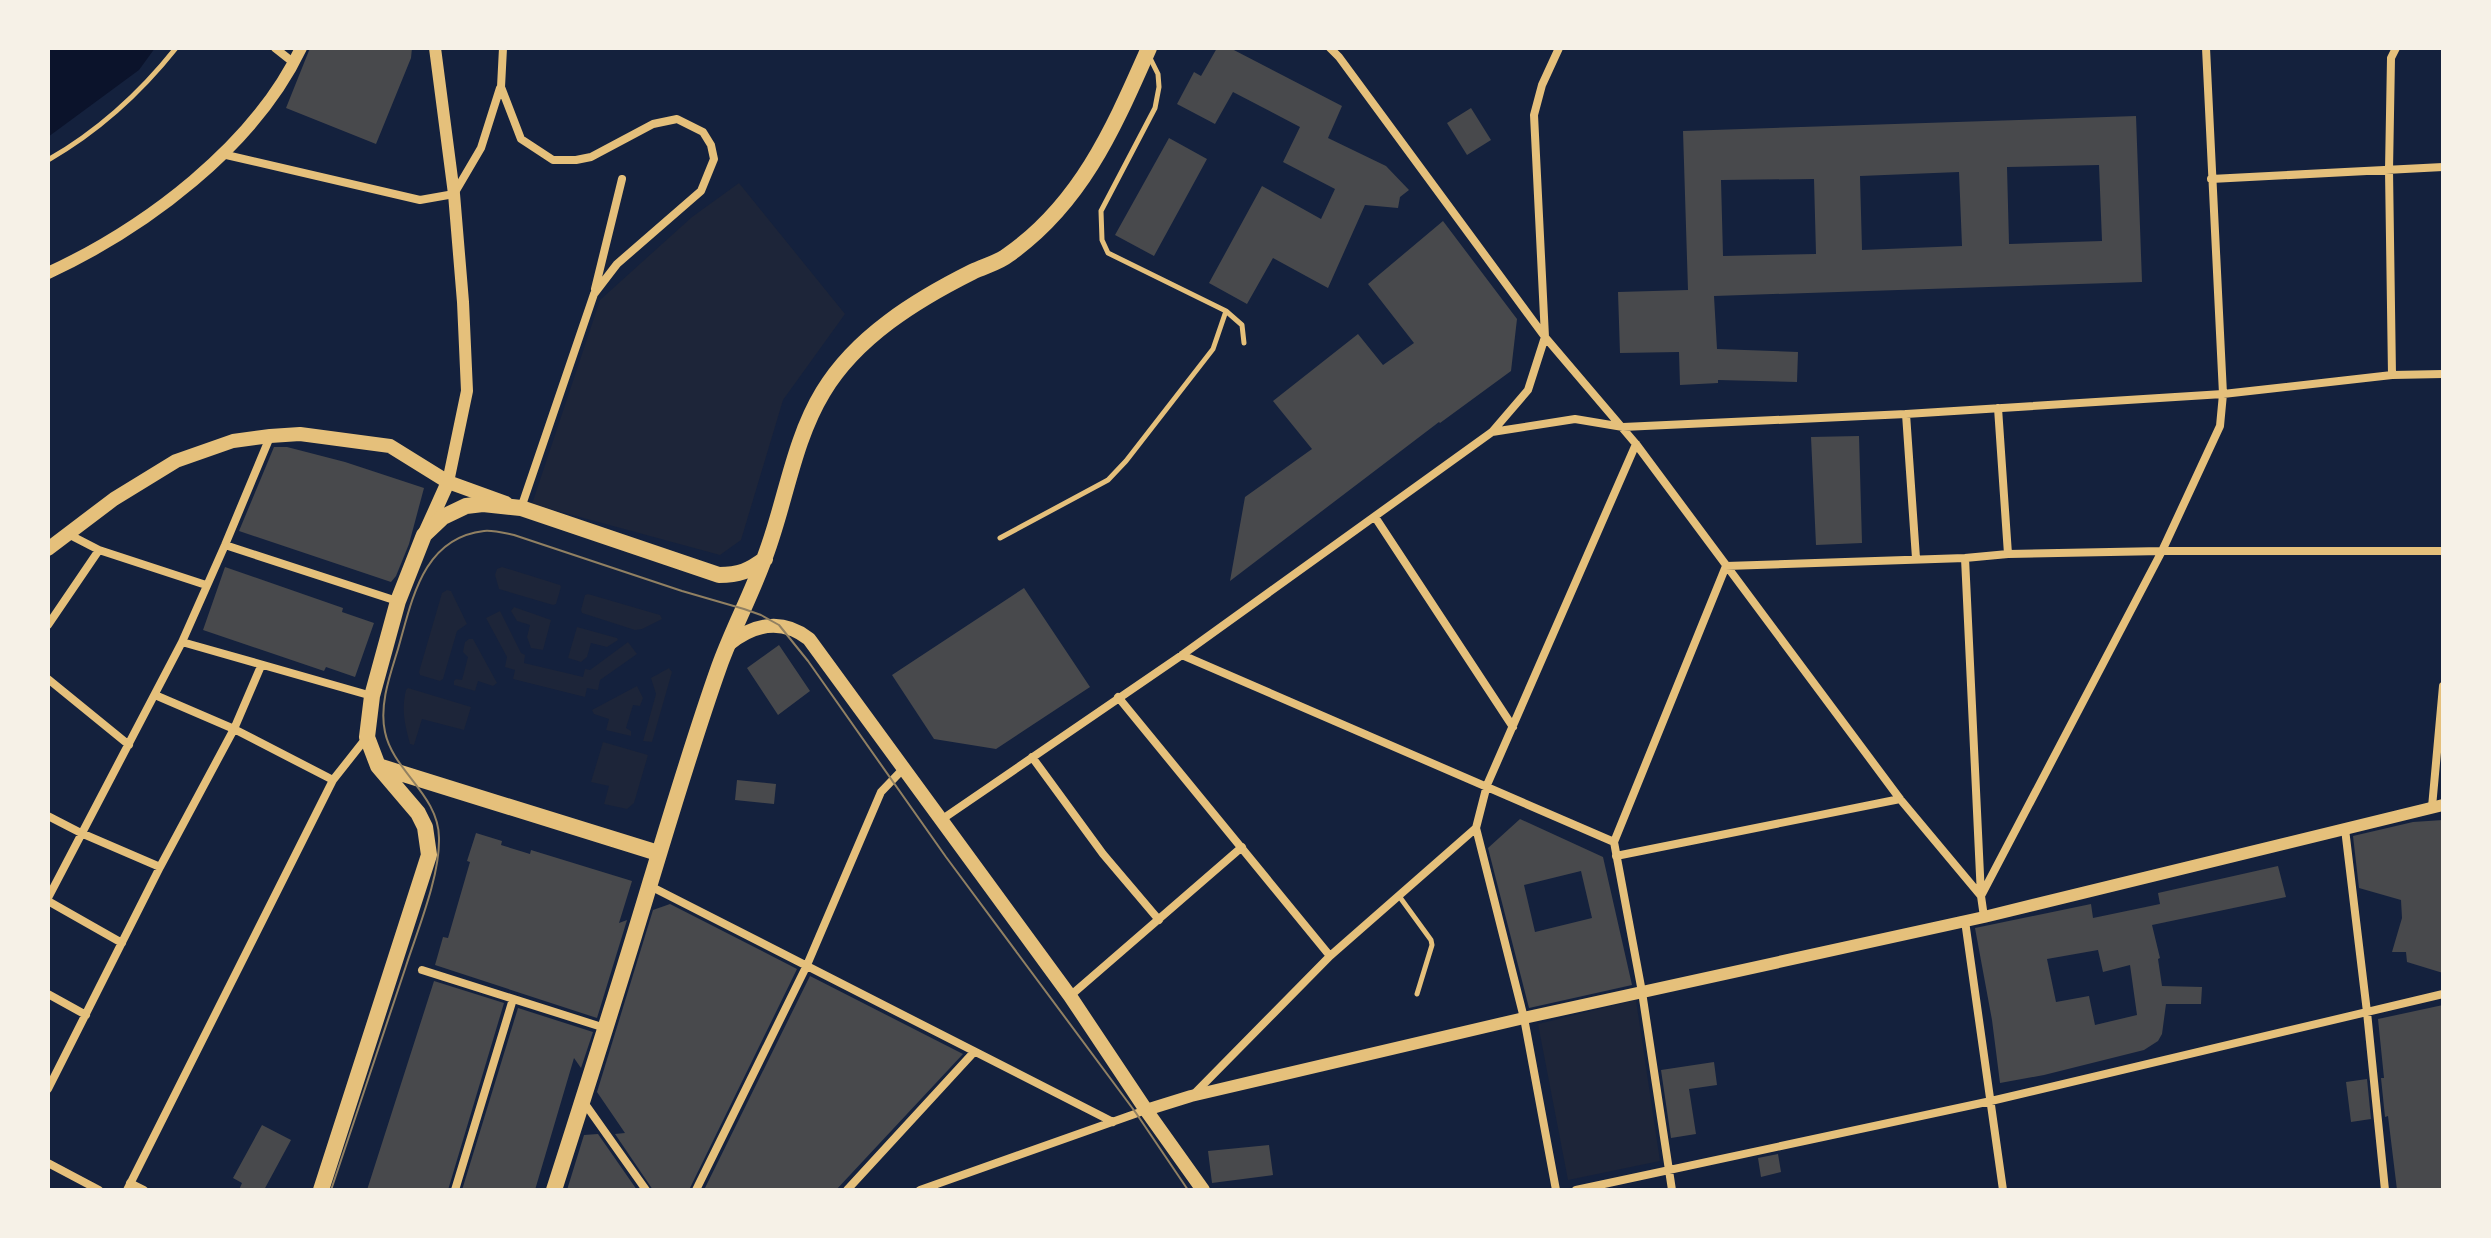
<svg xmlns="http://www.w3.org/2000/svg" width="2491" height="1238" font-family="Lato,sans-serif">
	<rect width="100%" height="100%" fill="#14213d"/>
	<path fill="#1d2539" d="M 739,183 L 845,314 L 783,400 L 741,540 L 720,555 L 532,504 L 600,300 L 692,217 Z
		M 502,567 L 560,585 L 561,587 L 556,604 L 553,605 L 499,589 L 495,575 L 497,569 Z
		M 447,590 L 451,591 L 467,624 L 457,631 L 443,679 L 440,681 L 420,675 L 419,672 L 442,593 Z
		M 588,594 L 660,615 L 662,619 L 642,629 L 635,630 L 582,613 L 581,610 L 585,595 Z
		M 514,607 L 551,620 L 543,650 L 531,648 L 527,637 L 530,625 L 517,621 L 511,611 Z
		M 500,611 L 521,653 L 525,655 L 524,663 L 583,677 L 585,669 L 590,670 L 628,642 L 637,654 L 600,680 L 598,690 L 587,688 L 585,697 L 513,679 L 515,670 L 505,667 L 507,657 L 486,618 Z
		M 577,627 L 617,638 L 618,640 L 607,647 L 591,643 L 587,657 L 581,662 L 568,658 Z
		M 469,639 L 473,639 L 497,683 L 493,686 L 478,681 L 475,691 L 454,685 L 454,681 L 456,679 L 462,680 L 468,657 L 463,652 L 465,642 Z
		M 669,668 L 672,672 L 652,742 L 643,741 L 656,694 L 651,678 Z
		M 637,686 L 643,698 L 640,706 L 633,705 L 626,728 L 631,731 L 631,736 L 606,730 L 609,719 L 594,714 L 592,710 Z
		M 408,688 L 471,707 L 464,730 L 422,719 L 414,745 L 410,744 C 405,725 401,710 406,690 Z
		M 603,742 L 648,755 L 634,803 L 627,809 L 604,804 L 609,786 L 591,782 Z
		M 1636,1000 L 1660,1161 L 1568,1180 L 1538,1024 Z"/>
	<path fill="#0b132b" d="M 48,48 L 155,48 L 139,70 L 48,137 Z"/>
	<path fill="#48494c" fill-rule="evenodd" d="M 310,48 L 412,48 L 411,58 L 376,144 L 286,108 Z
		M 1217,48 L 1230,48 L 1342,106 L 1328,138 L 1386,166 L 1409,190 L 1400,197 L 1398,208 L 1365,205 L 1328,288 L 1273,258 L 1247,304 L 1209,283 L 1262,186 L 1321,219 L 1335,189 L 1283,162 L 1300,127 L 1233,92 L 1215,124 L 1177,104 L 1194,72 L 1201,76 Z
		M 1471,108 L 1491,140 L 1467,155 L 1447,123 Z
		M 2136,116 L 2142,282 L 1714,296 L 1717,349 L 1798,352 L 1797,382 L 1718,380 L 1718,383 L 1680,385 L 1679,352 L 1620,353 L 1618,292 L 1688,290 L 1683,131 ZM 2099,165 L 2102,241 L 2009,244 L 2007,167 ZM 1959,172 L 1962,246 L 1862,250 L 1860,176 ZM 1814,179 L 1816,254 L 1723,256 L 1721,180 Z
		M 1169,138 L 1207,159 L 1154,256 L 1115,235 Z
		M 1443,221 L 1517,319 L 1511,371 L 1440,423 L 1439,422 L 1230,581 L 1245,497 L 1312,449 L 1273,401 L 1358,334 L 1383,365 L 1414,343 L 1368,284 Z
		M 1859,436 L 1862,543 L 1816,545 L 1811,437 Z
		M 274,447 L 287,447 L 345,462 L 424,488 L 409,544 L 396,576 L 391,582 L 239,531 Z
		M 225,567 L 343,608 L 342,612 L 374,623 L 355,677 L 326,667 L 324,671 L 203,630 Z
		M 1024,588 L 1090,687 L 996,749 L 934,739 L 892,675 Z
		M 779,645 L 810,691 L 778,715 L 747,668 Z
		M 737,780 L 776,784 L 774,804 L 735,800 Z
		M 1520,819 L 1603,857 L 1632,985 L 1529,1008 L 1488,848 ZM 1581,871 L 1592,918 L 1535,932 L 1524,885 Z
		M 2443,820 L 2443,973 L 2407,962 L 2406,952 L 2392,952 L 2402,918 L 2401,900 L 2359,888 L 2353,836 L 2413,822 Z
		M 476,833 L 502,841 L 501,845 L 530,854 L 531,850 L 632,881 L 619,923 L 627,920 L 597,1018 L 435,965 L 443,937 L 448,938 L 470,862 L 467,861 Z
		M 2278,866 L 2286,897 L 2152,925 L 2160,958 L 2158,959 L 2162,986 L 2202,987 L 2201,1004 L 2166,1004 L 2162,1034 L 2158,1041 L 2144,1050 L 2044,1075 L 2000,1083 L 1992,1020 L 1975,928 L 2091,904 L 2093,918 L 2160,904 L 2158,893 ZM 2098,950 L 2103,972 L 2130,965 L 2137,1015 L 2095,1025 L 2089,996 L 2056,1002 L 2047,959 Z
		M 670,904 L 797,969 L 689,1190 L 653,1190 L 615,1134 L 625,1133 L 597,1092 L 653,910 Z
		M 810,976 L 963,1054 L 836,1190 L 704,1190 Z
		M 434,981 L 504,1003 L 448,1190 L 367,1190 Z
		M 2443,1005 L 2443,1190 L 2397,1190 L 2388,1116 L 2385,1117 L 2381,1078 L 2384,1078 L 2378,1019 Z
		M 518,1008 L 593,1032 L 581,1068 L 574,1058 L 535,1190 L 462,1190 Z
		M 1714,1062 L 1717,1085 L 1689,1089 L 1696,1134 L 1671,1138 L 1661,1070 Z
		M 2367,1079 L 2371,1119 L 2351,1122 L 2346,1082 Z
		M 262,1125 L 291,1140 L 264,1190 L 239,1190 L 242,1183 L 233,1178 Z
		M 598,1134 L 637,1190 L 567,1190 L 584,1135 Z
		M 1269,1145 L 1273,1175 L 1212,1183 L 1208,1151 Z
		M 1778,1154 L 1781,1172 L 1761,1177 L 1758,1158 Z"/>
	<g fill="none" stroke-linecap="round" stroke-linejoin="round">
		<path stroke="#e5c07b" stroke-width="5" d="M 1150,58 L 1158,74 L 1159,87 L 1155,108 L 1101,211 L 1102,240 L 1108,253 L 1226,311 L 1242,325 L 1244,343
			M 48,160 C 97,132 141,92 176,48
			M 1000,538 L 1108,480 L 1126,461 L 1213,349 L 1226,311
			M 1399,896 L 1431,940 L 1432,945 L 1417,994"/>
		<path stroke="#e5c07b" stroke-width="8" d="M 275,48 L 294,63
			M 503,48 L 501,87 L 521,139 L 553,160 L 576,160 L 591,157 L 653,124 L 677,119 L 703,132 L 711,145 L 714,159 L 701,191 L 617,264 L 594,294 L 521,508
			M 1330,48 L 1339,57 L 1545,337 L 1636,444 L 1900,799 L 1981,896
			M 222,154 L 420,200 L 454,194 L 481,148 L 500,88
			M 2211,179 L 2443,167
			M 595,289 L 622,179
			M 2392,375 L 2389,170 L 2391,58 L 2396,48
			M 1998,408 L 2008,554
			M 1906,414 L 1916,558
			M 1492,432 L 1575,419 L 1623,427 L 1906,414 L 2223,394 L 2392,375 L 2443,374
			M 1375,517 L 1513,727
			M 68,534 L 99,550 L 206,585
			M 225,545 L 397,601
			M 1965,558 L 1981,896 L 1984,917
			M 48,625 L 99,550
			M 182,642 L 372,696
			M 1182,655 L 1614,842
			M 48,679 L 129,745
			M 155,695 L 234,729 L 333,780
			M 1118,697 L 1330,956
			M 1032,757 L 1103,854 L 1159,920
			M 2432,807 L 2443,686
			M 48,816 L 81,833 L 160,867
			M 941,820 L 1182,655 L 1492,432 L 1528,390 L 1545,337 L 1534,115 L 1542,85 L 1559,48
			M 1476,828 L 1524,1018 L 1556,1190
			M 2345,829 L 2367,1012 L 2385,1190
			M 1616,856 L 1900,799
			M 650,886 L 1113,1122
			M 1981,896 L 2162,551 L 2220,426 L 2223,394 L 2206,48
			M 48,898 L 182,642 L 225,545 L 270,437
			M 48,901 L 122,943
			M 1965,921 L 2003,1190
			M 422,970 L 605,1028
			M 48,994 L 86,1015
			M 1070,996 L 1242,847
			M 48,1089 L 160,867 L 234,729 L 261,666
			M 1195,1093 L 1330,956 L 1476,828 L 1487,785 L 1636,444
			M 583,1101 L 646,1190
			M 48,1163 L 99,1190
			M 130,1183 L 144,1190
			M 127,1190 L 333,780 L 367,737
			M 455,1190 L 513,999
			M 696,1190 L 807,965 L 881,792 L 904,768
			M 847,1190 L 974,1052
			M 920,1190 L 1146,1110
			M 1576,1190 L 1991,1101 L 2443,994
			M 1672,1190 L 1642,992 L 1614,842 L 1726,566 L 1965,558 L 2008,554 L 2162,551 L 2443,551"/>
		<path stroke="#e5c07b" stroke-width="12" d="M 435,48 L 454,194 L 463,302 L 467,391 L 448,482
			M 48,273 C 145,228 254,147 301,48
			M 1146,1110 L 1191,1096 L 1524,1018 L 1984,917 L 2443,805"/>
		<path stroke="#e5c07b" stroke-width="14" d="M 425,533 L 448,482
			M 48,549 L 114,499 L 176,461 L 233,441 L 270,436 L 300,434 L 390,446 L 448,482 L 506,503
			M 729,644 C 754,624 782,618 809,639 L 1070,996 L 1146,1110 L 1203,1190"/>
		<path stroke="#e5c07b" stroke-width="16" d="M 378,766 L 658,853
			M 321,1190 L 429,855 L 425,827 L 418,813 L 378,766 L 367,737 L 372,696 L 398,601 L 424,535 L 443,517 L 466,506 L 483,504 L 521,508 L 719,575 C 739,575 749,571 765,559
			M 554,1190 C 586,1090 618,990 648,890 C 671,815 693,740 719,667 C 732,631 750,597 763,562 C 785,507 792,443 823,392 C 856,337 916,300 972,272 C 984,266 998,263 1008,255 C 1082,203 1114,127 1149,48"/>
		<path stroke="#918062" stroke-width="2" d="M 331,1190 C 356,1115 381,1041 406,966 C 418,929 440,876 439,838 C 439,795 393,771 385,732 C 379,705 390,675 398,649 C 412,601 422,538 484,531 C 493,530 504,533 514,535 L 682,591 L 744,609 L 761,615 L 779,625 L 808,661 L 946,857 L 1136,1113 L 1188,1190"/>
	</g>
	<rect width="2491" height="1238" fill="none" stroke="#f6f1e7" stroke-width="100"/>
</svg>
